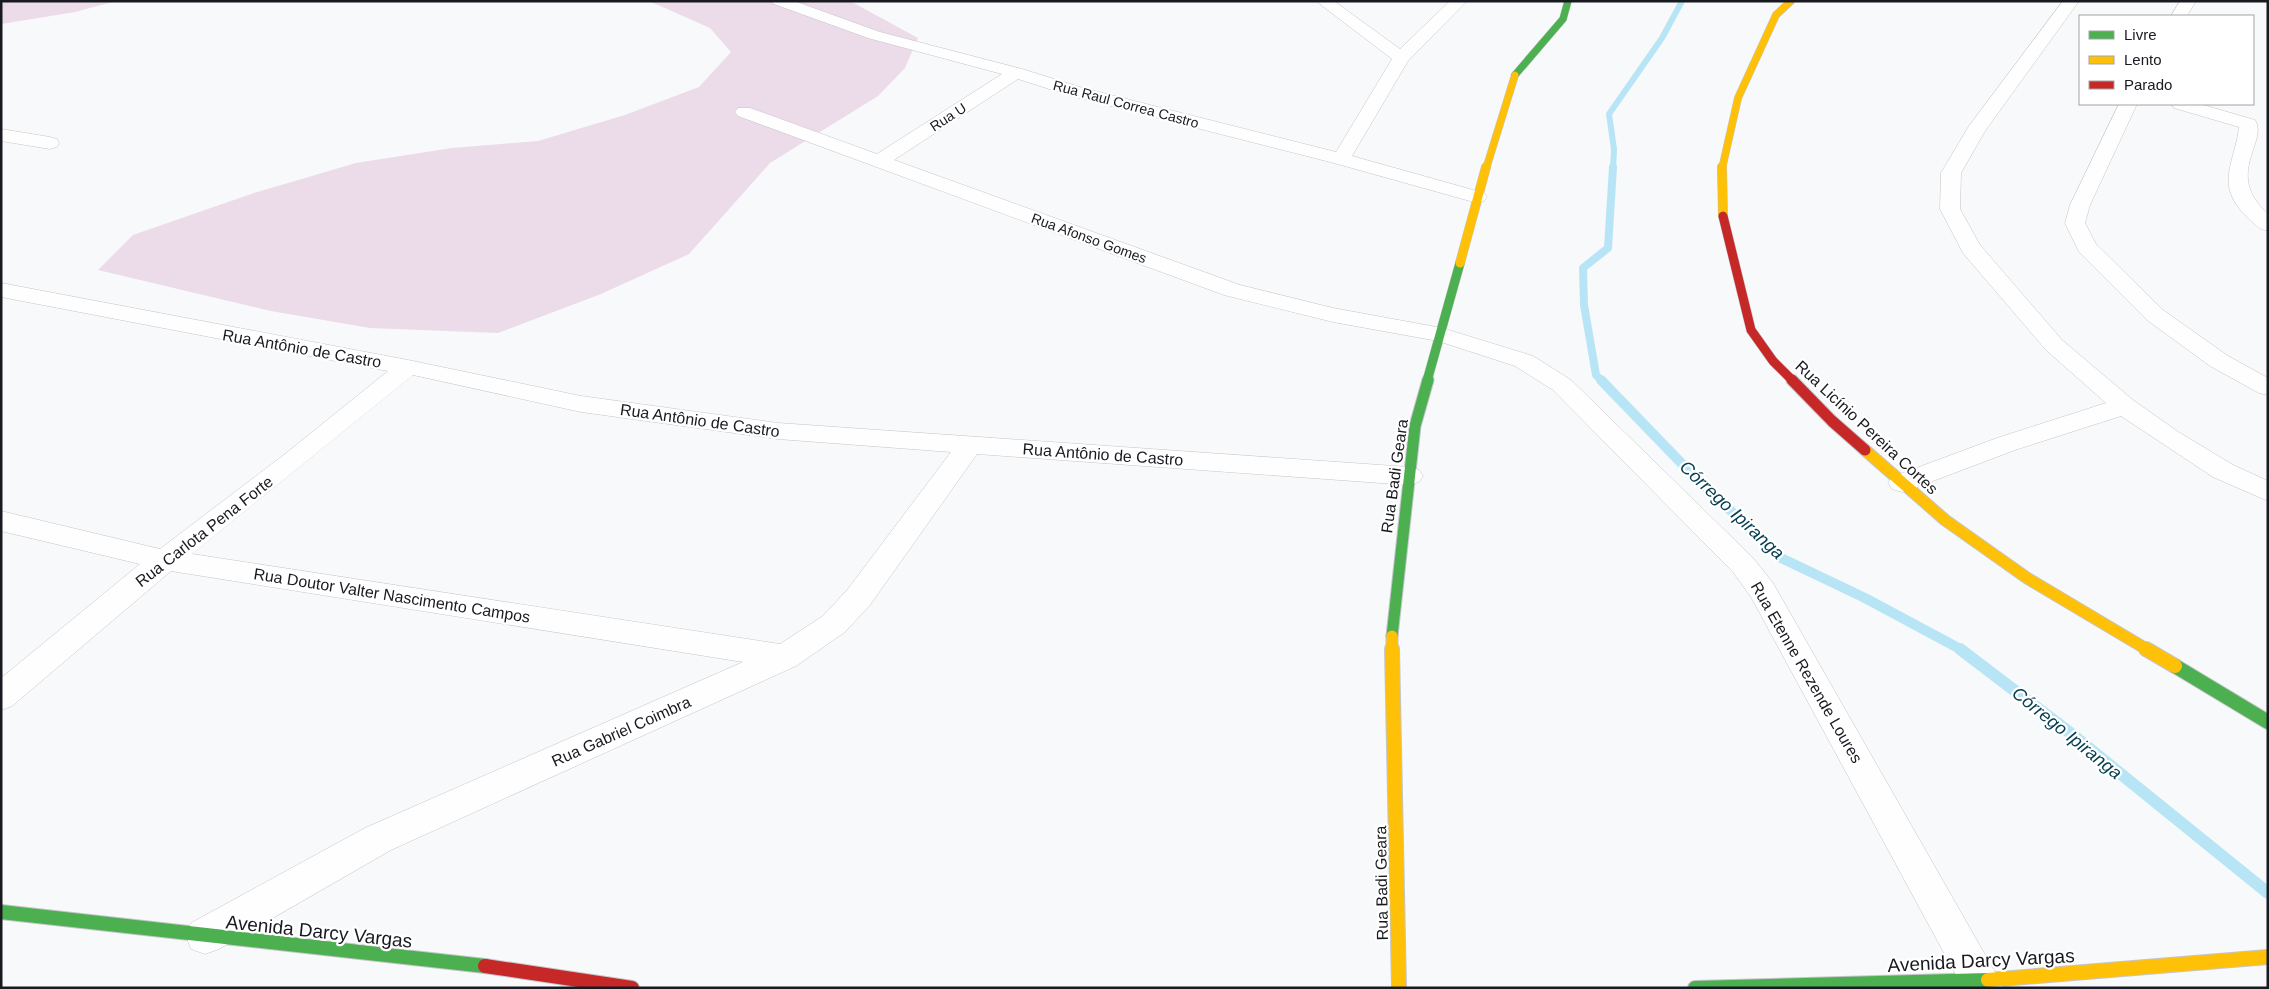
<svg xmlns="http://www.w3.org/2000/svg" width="2269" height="989" font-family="Helvetica,sans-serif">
	<rect width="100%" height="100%" fill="#f8f9fb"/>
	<path fill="#ecdbe8" d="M 1,1 L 116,1 L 75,12 L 1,24 Z
		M 649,1 L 850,1 L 918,38 L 905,68 L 878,96 L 770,163 L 689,254 L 601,294 L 498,333 L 370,328 L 271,311 L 98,270 L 133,235 L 254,193 L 356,163 L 452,148 L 538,141 L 625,115 L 699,87 L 731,52 L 710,28 Z"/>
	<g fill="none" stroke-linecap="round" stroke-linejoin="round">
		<path stroke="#b8e5f6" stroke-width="6" d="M 1613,169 L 1614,149 L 1609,114 L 1662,38 L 1682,1"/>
		<path stroke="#b8e5f6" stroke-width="8" d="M 1602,381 L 1596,375 L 1584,305 L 1583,268 L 1608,248 L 1613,167"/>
		<path stroke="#b8e5f6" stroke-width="10" d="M 1601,380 L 1687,469 L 1779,557 L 1865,598 L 1962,650"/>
		<path stroke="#b8e5f6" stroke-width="12" d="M 1960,649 L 2069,732 L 2268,893"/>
		<defs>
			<path id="street" d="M 771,1 L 794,1 L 880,32 L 1022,69 L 1083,88 L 1336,152 L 1392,59 L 1316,1 L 1334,1 L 1400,49 L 1450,1 L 1467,1 L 1408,61 L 1352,156 L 1484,193 L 1487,197 L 1484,201 L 1477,203 L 1470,201 L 1334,163 L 1071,96 L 1018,79 L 894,160 L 1240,285 L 1333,308 L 1442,328 L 1533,356 L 1571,380 L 1753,558 L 1773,583 L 2004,988 L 1963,988 L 1751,597 L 1733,572 L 1553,390 L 1515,366 L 1438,341 L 1333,322 L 1224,295 L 738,116 L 735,112 L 738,108 L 750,108 L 877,154 L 1002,74 L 868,38 L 774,4 Z
				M 2063,1 L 2079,1 L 1985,131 L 1961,173 L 1960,209 L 1980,245 L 2062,340 L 2133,400 L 2177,431 L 2233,465 L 2268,481 L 2268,501 L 2213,477 L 2121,416 L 2015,450 L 1912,489 L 1902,492 L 1892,489 L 1888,483 L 1892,477 L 1997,438 L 2106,403 L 2046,350 L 1963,253 L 1940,209 L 1941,173 L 1969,126 Z
				M 2180,1 L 2196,1 L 2187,16 L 2171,16 Z
				M 2119,104 L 2137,104 L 2090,205 L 2085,223 L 2096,244 L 2163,310 L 2228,356 L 2268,378 L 2268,395 L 2259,393 L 2210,366 L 2147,320 L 2079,252 L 2065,223 L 2070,205 Z
				M 2171,104 L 2200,104 L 2255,120 C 2269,142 2223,174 2268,214 L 2268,231 C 2258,229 2252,222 2246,216 C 2214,184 2235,163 2239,127 L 2174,108 Z
				M 1,129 L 50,137 L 57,139 L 59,143 L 57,147 L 50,149 L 1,141 Z
				M 1,283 L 408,360 L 581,396 L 778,423 L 1409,467 L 1419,470 L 1423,476 L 1419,482 L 1409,485 L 977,454 L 870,605 L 845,632 L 796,666 L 391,850 L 219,949 L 205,954 L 191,949 L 186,936 L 191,923 L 365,828 L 743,662 L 171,571 L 12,706 L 1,710 L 1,678 L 140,564 L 1,531 L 1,511 L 160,549 L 285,454 L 388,371 L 1,297 ZM 413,375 L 581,412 L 778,439 L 951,452 L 848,589 L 823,616 L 780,644 L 192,554 Z"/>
			<path id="fast-far3" d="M 1515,75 L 1563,19 L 1568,1"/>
			<path id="fast-far2" d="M 1427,381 L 1460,263"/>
			<path id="fast-far1" d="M 1392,636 L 1415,426 L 1428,380"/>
			<path id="fast" d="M 2175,666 L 2268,722
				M 1,912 L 485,966
				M 1695,988 L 1988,980"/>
			<path id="slow-far3" d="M 1486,169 L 1515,75
				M 1722,169 L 1738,98 L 1776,15 L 1791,1"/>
			<path id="slow-far2" d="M 1722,167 L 1723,216
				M 1460,263 L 1486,167"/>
			<path id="slow-far1" d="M 1865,450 L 1945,520 L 2027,578 L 2148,650
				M 1392,636 L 1392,650"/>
			<path id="slow" d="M 1392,649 L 1399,988
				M 2146,649 L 2175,666
				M 1988,980 L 2268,957"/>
			<path id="jam-far2" d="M 1723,216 L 1751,330 L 1773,361 L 1793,381"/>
			<path id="jam-far1" d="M 1792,380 L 1832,421 L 1865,450"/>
			<path id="jam" d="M 485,966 L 632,988"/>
		</defs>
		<use href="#street" stroke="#c5c5ca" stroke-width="1"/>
		<use href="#fast-far3" stroke="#c5c5ca" stroke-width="8"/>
		<use href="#fast-far2" stroke="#c5c5ca" stroke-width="10"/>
		<use href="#fast-far1" stroke="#c5c5ca" stroke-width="13"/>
		<use href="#fast" stroke="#c5c5ca" stroke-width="16"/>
		<use href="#slow-far3" stroke="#c5c5ca" stroke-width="8"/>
		<use href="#slow-far2" stroke="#c5c5ca" stroke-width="10"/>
		<use href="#slow-far1" stroke="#c5c5ca" stroke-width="13"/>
		<use href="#slow" stroke="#c5c5ca" stroke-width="16"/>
		<use href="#jam-far2" stroke="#c5c5ca" stroke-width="10"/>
		<use href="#jam-far1" stroke="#c5c5ca" stroke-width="13"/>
		<use href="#jam" stroke="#c5c5ca" stroke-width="16"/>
		<use href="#street" fill="#fefefe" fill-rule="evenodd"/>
		<use href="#fast-far3" stroke="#4caf50" stroke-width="7"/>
		<use href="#fast-far2" stroke="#4caf50" stroke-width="9"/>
		<use href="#fast-far1" stroke="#4caf50" stroke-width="11"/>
		<use href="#fast" stroke="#4caf50" stroke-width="14"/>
		<use href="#slow-far3" stroke="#ffc107" stroke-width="7"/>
		<use href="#slow-far2" stroke="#ffc107" stroke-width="9"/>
		<use href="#slow-far1" stroke="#ffc107" stroke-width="11"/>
		<use href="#slow" stroke="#ffc107" stroke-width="14"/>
		<use href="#jam-far2" stroke="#c62828" stroke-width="9"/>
		<use href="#jam-far1" stroke="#c62828" stroke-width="11"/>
		<use href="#jam" stroke="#c62828" stroke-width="14"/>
	</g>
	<g text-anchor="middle" stroke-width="4.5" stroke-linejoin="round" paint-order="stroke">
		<g font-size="14" fill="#191a21" stroke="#fff">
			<text transform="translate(1126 104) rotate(15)" y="5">Rua Raul Correa Castro</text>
			<text transform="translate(948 117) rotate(-33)" y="5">Rua U</text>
			<text transform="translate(1089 238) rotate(20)" y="5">Rua Afonso Gomes</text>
		</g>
		<g font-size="16" fill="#191a21" stroke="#fff">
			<text transform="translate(302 348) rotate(10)" y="6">Rua Antônio de Castro</text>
			<text transform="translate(700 420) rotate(8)" y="6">Rua Antônio de Castro</text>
			<text transform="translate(1867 427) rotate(43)" y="6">Rua Licínio Pereira Cortes</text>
			<text transform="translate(1103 454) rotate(4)" y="6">Rua Antônio de Castro</text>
			<text transform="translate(1394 476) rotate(-82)" y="6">Rua Badi Geara</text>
			<text transform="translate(204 531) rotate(-38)" y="6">Rua Carlota Pena Forte</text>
			<text transform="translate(392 595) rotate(9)" y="6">Rua Doutor Valter Nascimento Campos</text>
			<text transform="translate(1807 672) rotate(60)" y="6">Rua Etenne Rezende Loures</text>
			<text transform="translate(621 731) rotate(-24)" y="6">Rua Gabriel Coimbra</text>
			<text transform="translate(1381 883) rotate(-91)" y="6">Rua Badi Geara</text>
		</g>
		<g font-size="18" font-style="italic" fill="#074051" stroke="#fff">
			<text transform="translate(1732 510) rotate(43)" y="6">Córrego Ipiranga</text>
			<text transform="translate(2067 733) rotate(39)" y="6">Córrego Ipiranga</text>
		</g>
		<g font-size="19" fill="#191a21" stroke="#fff">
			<text transform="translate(319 931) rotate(6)" y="7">Avenida Darcy Vargas</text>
			<text transform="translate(1981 960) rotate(-3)" y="7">Avenida Darcy Vargas</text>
		</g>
	</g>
	<rect width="2269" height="989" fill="none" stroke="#191a21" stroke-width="5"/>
	<rect x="2079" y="15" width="175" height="90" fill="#ffffff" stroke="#a3a3a6"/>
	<rect x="2089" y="31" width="25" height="8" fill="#4caf50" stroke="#a3a3a6"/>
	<text x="2124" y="40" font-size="15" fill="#191a21">Livre</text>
	<rect x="2089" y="56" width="25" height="8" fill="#ffc107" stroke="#a3a3a6"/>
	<text x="2124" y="65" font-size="15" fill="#191a21">Lento</text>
	<rect x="2089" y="81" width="25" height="8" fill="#c62828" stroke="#a3a3a6"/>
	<text x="2124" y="90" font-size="15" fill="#191a21">Parado</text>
</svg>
